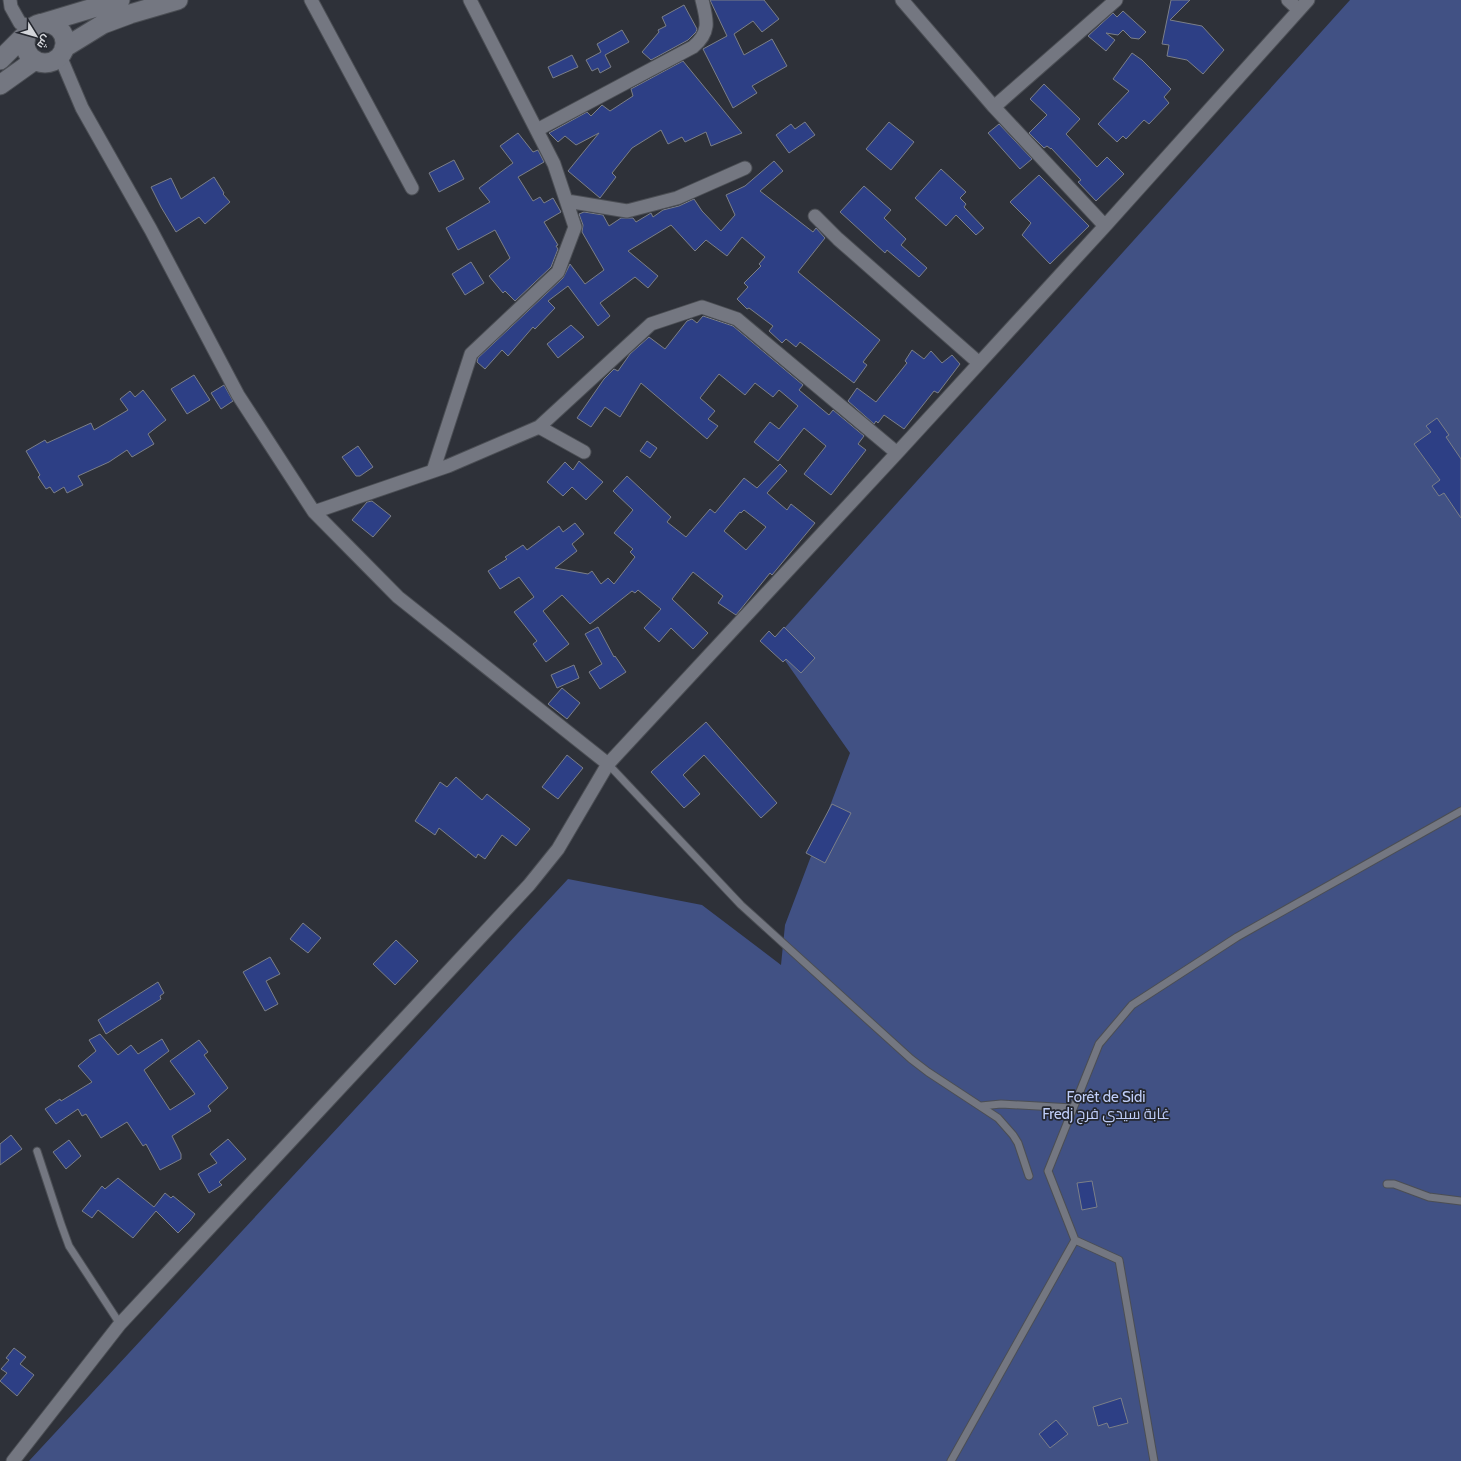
<svg xmlns="http://www.w3.org/2000/svg" width="1461" height="1461" font-family="Cabin,Cairo,sans-serif">
	<rect width="100%" height="100%" fill="#2e3139"/>
	<path fill="#415184" d="M 1350,0 L 1461,0 L 1461,1461 L 29,1461 L 568,879 L 702,905 L 781,965 L 785,925 L 850,753 L 772,642 Z"/>
	<path fill="#2d3f85" stroke="#7b7f88" fill-rule="evenodd" d="M 710,0 L 764,0 L 779,19 L 762,32 L 753,21 L 734,34 L 744,55 L 772,39 L 787,66 L 752,86 L 757,93 L 733,108 L 703,49 L 727,36 Z
		M 1171,0 L 1190,0 L 1170,20 L 1202,26 L 1224,50 L 1203,74 L 1187,60 L 1167,56 L 1169,45 L 1162,44 Z
		M 684,5 L 697,29 L 696,32 L 688,40 L 651,60 L 642,52 L 659,32 L 658,30 L 666,26 L 662,17 Z
		M 1123,11 L 1146,32 L 1139,39 L 1131,38 L 1123,30 L 1118,35 L 1106,33 L 1115,40 L 1106,51 L 1088,36 L 1113,13 L 1117,17 Z
		M 622,30 L 629,42 L 605,55 L 611,67 L 600,73 L 598,68 L 592,71 L 586,60 L 601,52 L 597,44 Z
		M 1132,53 L 1142,60 L 1171,89 L 1164,97 L 1169,103 L 1149,124 L 1144,120 L 1126,139 L 1123,136 L 1117,142 L 1098,124 L 1129,91 L 1113,79 Z
		M 572,55 L 578,67 L 553,78 L 548,67 Z
		M 683,61 L 742,133 L 711,146 L 706,132 L 685,142 L 682,137 L 668,144 L 661,130 L 632,148 L 612,173 L 616,177 L 600,198 L 568,171 L 599,133 L 576,145 L 565,136 L 558,142 L 549,133 L 587,112 L 591,116 L 602,105 L 610,111 L 633,96 L 631,89 Z
		M 1044,84 L 1080,119 L 1066,134 L 1097,167 L 1107,157 L 1124,174 L 1096,201 L 1078,182 L 1081,180 L 1051,148 L 1051,149 L 1047,146 L 1044,148 L 1029,133 L 1047,115 L 1030,99 Z
		M 805,122 L 815,135 L 789,153 L 776,135 L 791,124 L 795,129 Z
		M 889,122 L 914,142 L 891,170 L 866,149 Z
		M 999,124 L 1032,159 L 1020,169 L 988,133 Z
		M 518,133 L 533,152 L 538,150 L 544,162 L 518,177 L 533,201 L 540,197 L 544,203 L 553,198 L 561,212 L 544,222 L 558,245 L 556,246 L 558,249 L 551,267 L 515,301 L 505,291 L 503,293 L 489,276 L 510,258 L 495,230 L 458,250 L 446,228 L 490,202 L 479,188 L 513,163 L 500,146 Z
		M 454,160 L 464,179 L 439,192 L 429,173 Z
		M 774,161 L 783,171 L 760,191 L 813,232 L 816,228 L 825,238 L 798,272 L 880,340 L 863,362 L 867,365 L 854,383 L 800,342 L 796,347 L 786,339 L 782,343 L 769,331 L 773,326 L 749,308 L 747,309 L 737,299 L 748,287 L 744,283 L 761,266 L 759,264 L 765,257 L 742,237 L 727,256 L 706,240 L 695,251 L 671,225 L 628,251 L 658,276 L 648,288 L 635,277 L 600,303 L 610,316 L 598,326 L 568,286 L 548,301 L 555,308 L 535,329 L 533,327 L 508,356 L 502,350 L 485,369 L 477,362 L 478,358 L 563,278 L 570,264 L 585,284 L 604,270 L 582,232 L 583,225 L 579,214 L 584,212 L 603,215 L 609,226 L 621,218 L 633,218 L 636,222 L 651,213 L 653,217 L 663,210 L 679,206 L 694,199 L 702,211 L 721,231 L 735,215 L 726,195 L 745,186 Z
		M 941,169 L 966,192 L 960,198 L 966,204 L 964,207 L 984,228 L 976,235 L 956,215 L 946,226 L 915,198 Z
		M 1039,175 L 1089,226 L 1050,264 L 1022,235 L 1031,223 L 1010,202 Z
		M 214,177 L 224,193 L 223,194 L 230,202 L 205,224 L 199,217 L 176,232 L 161,207 L 151,187 L 171,178 L 181,199 Z
		M 864,186 L 891,210 L 884,218 L 906,239 L 901,245 L 927,268 L 919,277 L 887,250 L 885,253 L 840,212 Z
		M 471,262 L 484,283 L 465,295 L 452,274 Z
		M 703,316 L 733,326 L 803,385 L 799,390 L 829,415 L 833,410 L 864,436 L 858,444 L 866,450 L 831,495 L 804,474 L 826,446 L 804,428 L 778,461 L 754,442 L 770,422 L 779,429 L 798,406 L 779,390 L 773,397 L 755,383 L 745,395 L 719,374 L 700,398 L 715,411 L 708,419 L 718,426 L 707,439 L 641,383 L 620,417 L 605,407 L 591,427 L 577,418 L 604,379 L 614,369 L 618,371 L 630,354 L 649,337 L 665,349 L 687,321 L 692,319 L 697,323 Z
		M 571,325 L 584,337 L 558,358 L 547,344 Z
		M 912,350 L 924,359 L 931,351 L 942,363 L 952,355 L 960,364 L 938,393 L 934,391 L 904,429 L 884,415 L 878,423 L 876,421 L 874,424 L 848,401 L 857,388 L 876,402 L 907,363 L 905,361 Z
		M 194,375 L 210,400 L 187,414 L 171,389 Z
		M 224,385 L 233,401 L 221,409 L 211,393 Z
		M 143,390 L 166,420 L 148,434 L 154,444 L 132,457 L 127,450 L 109,462 L 78,476 L 83,485 L 67,493 L 64,487 L 54,493 L 50,487 L 46,489 L 38,477 L 40,475 L 26,451 L 45,440 L 47,443 L 91,423 L 94,430 L 128,410 L 120,399 L 130,391 L 135,397 Z
		M 1437,418 L 1449,435 L 1446,437 L 1461,459 L 1461,518 L 1444,493 L 1439,496 L 1432,486 L 1440,480 L 1414,444 L 1431,432 L 1426,426 Z
		M 647,441 L 657,448 L 650,458 L 640,451 Z
		M 358,446 L 373,467 L 360,476 L 356,476 L 342,457 Z
		M 579,461 L 603,482 L 586,500 L 572,487 L 563,496 L 547,482 L 565,462 L 573,470 Z
		M 780,464 L 787,471 L 767,493 L 787,510 L 791,504 L 815,523 L 772,575 L 770,573 L 736,615 L 718,603 L 723,596 L 693,572 L 672,599 L 708,633 L 693,649 L 671,628 L 659,642 L 644,628 L 661,609 L 638,590 L 635,593 L 632,591 L 590,624 L 562,595 L 543,611 L 569,644 L 546,662 L 533,644 L 537,641 L 514,612 L 534,597 L 519,577 L 500,589 L 488,571 L 507,559 L 505,557 L 523,545 L 527,550 L 559,526 L 563,532 L 575,523 L 584,534 L 572,544 L 577,551 L 555,568 L 588,574 L 592,571 L 601,584 L 608,578 L 614,584 L 635,557 L 630,552 L 633,549 L 614,533 L 633,510 L 613,491 L 627,476 L 671,517 L 667,522 L 686,537 L 710,509 L 715,513 L 744,478 L 757,488 ZM 744,510 L 766,527 L 746,550 L 724,531 L 740,512 L 741,513 Z
		M 372,501 L 391,516 L 373,537 L 352,520 L 367,502 Z
		M 598,627 L 614,657 L 615,656 L 626,672 L 600,689 L 589,672 L 602,664 L 585,634 Z
		M 784,627 L 815,658 L 801,673 L 786,659 L 783,662 L 760,641 L 769,631 L 775,637 Z
		M 574,665 L 579,678 L 557,688 L 551,675 Z
		M 562,688 L 580,703 L 567,719 L 548,704 Z
		M 706,722 L 777,803 L 761,818 L 704,755 L 683,775 L 700,794 L 684,808 L 651,772 Z
		M 567,755 L 583,768 L 558,799 L 542,787 Z
		M 456,777 L 482,800 L 487,794 L 530,829 L 516,846 L 502,835 L 485,859 L 478,854 L 476,858 L 439,828 L 435,835 L 415,821 L 440,782 L 447,787 Z
		M 832,804 L 851,813 L 825,863 L 806,853 Z
		M 303,923 L 321,938 L 308,953 L 290,939 Z
		M 396,940 L 418,961 L 395,985 L 373,964 Z
		M 270,957 L 280,974 L 266,981 L 278,1004 L 265,1011 L 243,972 Z
		M 158,982 L 164,993 L 160,996 L 161,999 L 106,1034 L 98,1020 Z
		M 100,1034 L 118,1055 L 131,1045 L 138,1054 L 162,1039 L 169,1051 L 144,1070 L 170,1110 L 195,1094 L 170,1061 L 199,1040 L 208,1052 L 204,1055 L 228,1088 L 208,1106 L 211,1111 L 172,1136 L 181,1154 L 181,1159 L 160,1170 L 146,1144 L 143,1146 L 127,1122 L 101,1138 L 86,1114 L 82,1116 L 78,1109 L 56,1124 L 45,1109 L 60,1099 L 61,1101 L 92,1082 L 78,1066 L 96,1051 L 89,1040 Z
		M 11,1135 L 22,1149 L 0,1165 L 0,1144 Z
		M 228,1139 L 246,1159 L 219,1182 L 222,1185 L 209,1193 L 198,1174 L 217,1163 L 210,1154 Z
		M 69,1140 L 81,1156 L 66,1169 L 53,1152 Z
		M 118,1178 L 154,1207 L 165,1193 L 171,1198 L 173,1196 L 195,1214 L 190,1221 L 178,1233 L 156,1211 L 133,1238 L 98,1210 L 92,1218 L 82,1211 L 102,1186 L 105,1189 Z
		M 1092,1181 L 1097,1207 L 1082,1210 L 1077,1183 Z
		M 14,1348 L 26,1357 L 20,1364 L 34,1375 L 17,1396 L 0,1381 L 7,1373 L 1,1369 L 9,1360 L 6,1358 Z
		M 1121,1398 L 1128,1423 L 1109,1428 L 1107,1423 L 1098,1426 L 1093,1407 Z
		M 1056,1420 L 1068,1434 L 1050,1448 L 1039,1434 Z"/>
	<g fill="none" stroke-linecap="round" stroke-linejoin="round">
		<defs>
			<path id="service" d="M 608,764 L 741,905 L 911,1059 L 928,1072 L 998,1118 L 1013,1135 L 1018,1143 L 1029,1176
				M 981,1106 L 1001,1104 L 1073,1108
				M 37,1151 L 61,1224 L 69,1246 L 120,1324
				M 1387,1184 L 1394,1184 L 1429,1197 L 1461,1201
				M 1075,1240 L 1119,1260 L 1154,1461
				M 951,1461 L 1075,1240 L 1048,1171 L 1099,1044 L 1132,1005 L 1237,937 L 1461,811"/>
			<path id="minor" d="M 10,0 L 11,7 L 20,23 L 33,27
				M 311,0 L 412,188
				M 902,0 L 994,107 L 1105,226
				M 1288,0 L 1299,10
				M 60,56 L 82,108 L 151,230 L 238,395 L 314,512 L 398,597 L 608,764
				M 994,107 L 1116,0
				M 537,130 L 693,47 C 711,32 707,20 702,0
				M 567,201 L 627,211 L 677,198 L 745,168
				M 815,216 L 838,239 L 979,363
				M 539,427 L 651,324 L 702,307 L 737,319 L 897,453
				M 433,471 L 471,354 L 558,272 L 575,227 L 554,164 L 470,0
				M 314,512 L 448,466 L 539,427 L 584,452
				M 13,1461 L 120,1324 L 529,885 L 558,849 L 608,764 L 897,453 L 1105,226 L 1308,0"/>
			<path id="secondary" d="M 43,23 L 120,0
				M25 43a20 20 0 1 1 40 0a20 20 0 1 1-40 0Z
				M 64,48 L 103,24 L 130,14 L 178,0
				M 0,60 L 27,33
				M 0,85 L 35,60"/>
		</defs>
		<use href="#service" stroke="#4b4e54" stroke-width="9"/>
		<use href="#minor" stroke="#4b4e54" stroke-width="15"/>
		<use href="#secondary" stroke="#4b4e54" stroke-width="21"/>
		<use href="#service" stroke="#747781" stroke-width="7"/>
		<use href="#minor" stroke="#747781" stroke-width="13"/>
		<use href="#secondary" stroke="#747781" stroke-width="19"/>
	</g>
	<g text-anchor="middle" stroke-width="3.5" stroke-linejoin="round" paint-order="stroke">
		<g font-size="15" fill="#c0cef8" stroke="#24272f">
			<text x="1106" y="1102">Forêt de Sidi<tspan x="1106" dy="17">Fredj غابة سيدي فرج</tspan></text>
		</g>
	</g>
	<g transform="translate(36 36) rotate(127)" stroke="#24272f" stroke-width="3" paint-order="stroke">
	<path d="M0-3L7 15L0 10L-7 15Z" fill="#d3d5da"/>
	<text y="-6" font-size="11" font-weight="bold" text-anchor="middle" fill="#d3d5da">ش</text>
	</g>
</svg>
